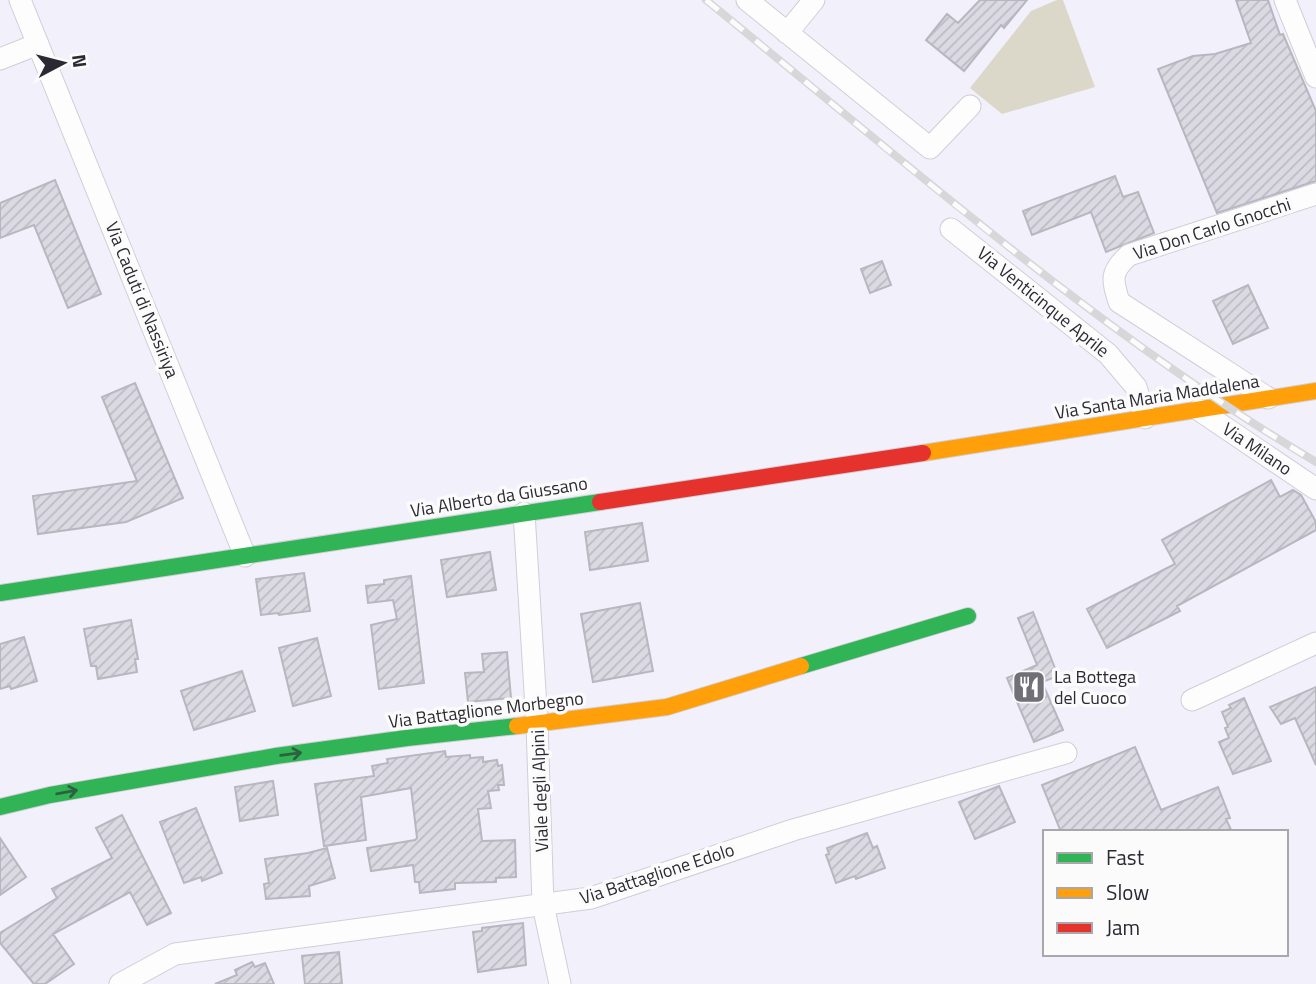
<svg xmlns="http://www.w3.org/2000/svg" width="1316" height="984" font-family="'Titillium Web',sans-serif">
	<defs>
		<pattern id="building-hatch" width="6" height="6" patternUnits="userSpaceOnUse" patternTransform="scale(1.75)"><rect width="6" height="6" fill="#dbd9e2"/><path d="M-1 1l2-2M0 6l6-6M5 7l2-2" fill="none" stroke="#bcbac2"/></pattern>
	</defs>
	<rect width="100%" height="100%" fill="#f2f0fa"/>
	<path fill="#dbd7c9" d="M 1057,0 L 1063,0 L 1095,87 L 1002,114 L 970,88 L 1031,11 Z"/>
	<path fill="url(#building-hatch)" stroke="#b8b6bf" stroke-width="2" d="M 980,0 L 1027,0 L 1004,28 L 1001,25 L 964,71 L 926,40 L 947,14 L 958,23 Z
		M 1236,0 L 1268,0 L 1280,35 L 1283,34 L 1316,111 L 1316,181 L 1217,213 L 1158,69 L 1193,56 L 1215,54 L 1251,43 Z
		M 1115,176 L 1123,197 L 1138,192 L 1154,233 L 1106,252 L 1091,212 L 1032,235 L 1023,211 Z
		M 55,180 L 101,294 L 68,308 L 34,225 L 0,238 L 0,203 Z
		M 882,261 L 891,285 L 870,293 L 861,269 Z
		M 1248,285 L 1268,328 L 1233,344 L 1213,301 Z
		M 135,383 L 183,498 L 126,522 L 38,534 L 33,496 L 137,481 L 102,397 Z
		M 1271,480 L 1280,497 L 1293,490 L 1301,495 L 1316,522 L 1316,530 L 1177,606 L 1180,611 L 1107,648 L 1087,609 L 1175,564 L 1162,540 Z
		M 642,523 L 648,561 L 590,570 L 585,532 Z
		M 490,552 L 496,590 L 447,597 L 441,560 Z
		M 304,573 L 310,611 L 279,615 L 278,613 L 261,615 L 256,579 Z
		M 411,576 L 424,683 L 379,689 L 371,625 L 397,619 L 393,600 L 368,603 L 366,586 L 384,584 L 384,580 Z
		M 640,603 L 653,671 L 593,682 L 581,614 Z
		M 1033,612 L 1058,676 L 1042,682 L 1063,730 L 1034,742 L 1007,678 L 1037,665 L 1018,618 Z
		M 131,620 L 138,659 L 135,659 L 137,672 L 98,679 L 96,666 L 91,666 L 84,629 Z
		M 24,637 L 37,681 L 11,689 L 10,686 L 0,689 L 0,644 Z
		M 317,638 L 331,696 L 293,706 L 279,648 Z
		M 507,652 L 511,698 L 468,702 L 465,673 L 484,672 L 482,654 Z
		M 242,671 L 255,711 L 194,730 L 181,691 Z
		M 1316,687 L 1316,765 L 1295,718 L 1281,724 L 1270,707 Z
		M 1244,698 L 1271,761 L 1233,774 L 1219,742 L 1229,738 L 1225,728 L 1228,727 L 1222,712 L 1231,708 L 1229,705 Z
		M 1135,747 L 1161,810 L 1218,787 L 1230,818 L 1226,819 L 1232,832 L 1061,832 L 1042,785 Z
		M 445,751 L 446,757 L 470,755 L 470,758 L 483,757 L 483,762 L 497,760 L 498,766 L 502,765 L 504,785 L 498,785 L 499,790 L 488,791 L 491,808 L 478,809 L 482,841 L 515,840 L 516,877 L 496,878 L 496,882 L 455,883 L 455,889 L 420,893 L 419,882 L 415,882 L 413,865 L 371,871 L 367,848 L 415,840 L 417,838 L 411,788 L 361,797 L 366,840 L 324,846 L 315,784 L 374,776 L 372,766 L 388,763 L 387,759 Z
		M 273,781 L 278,815 L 240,821 L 235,787 Z
		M 999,786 L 1015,822 L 975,839 L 959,802 Z
		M 196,808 L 222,873 L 202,881 L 201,877 L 184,883 L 160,822 Z
		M 122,815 L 171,913 L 147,925 L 130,892 L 53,934 L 74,964 L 45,984 L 34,984 L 0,943 L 0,933 L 57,898 L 52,889 L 112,858 L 96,828 Z
		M 867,833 L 873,848 L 877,846 L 885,868 L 856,879 L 855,876 L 836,883 L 826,855 L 829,854 L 827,848 Z
		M 0,838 L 26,877 L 0,895 Z
		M 327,848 L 335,878 L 309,886 L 310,896 L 266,899 L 264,884 L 269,883 L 265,859 L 308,853 Z
		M 523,923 L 526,965 L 478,972 L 473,932 L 482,931 L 482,928 Z
		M 339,952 L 342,984 L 305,984 L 302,956 Z
		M 252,962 L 255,967 L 265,963 L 274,984 L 215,984 L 237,975 L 235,970 Z"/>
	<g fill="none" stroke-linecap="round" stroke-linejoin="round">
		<defs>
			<path id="street" d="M 20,0 L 245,556
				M 747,0 L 930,148 L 970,106
				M 1285,0 L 1316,77
				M 787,33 L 814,0
				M 0,59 L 38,44
				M 951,229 L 1108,354 L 1136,387 L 1145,418
				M 1268,398 L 1119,302 C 1112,279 1110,272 1129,255 L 1316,194
				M 1199,410 L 1316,489
				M 524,513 L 537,724 L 543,905 L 560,984
				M 1192,700 L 1316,643
				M 120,984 L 175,954 L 591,898 L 793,830 L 1066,753"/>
			<path id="fast" d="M 0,593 L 600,502
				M 801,666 L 968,616
				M 0,807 L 50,795 L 276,756 L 407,738 L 517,726"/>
			<path id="slow" d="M 923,453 L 1316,391
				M 517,726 L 667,707 L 801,666"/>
			<path id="jam" d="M 600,502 L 923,453"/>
		</defs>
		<use href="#street" stroke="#d0ced7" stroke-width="23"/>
		<use href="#fast" stroke="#d0ced7" stroke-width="18"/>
		<use href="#slow" stroke="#d0ced7" stroke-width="18"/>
		<use href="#jam" stroke="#d0ced7" stroke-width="18"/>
		<use href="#street" stroke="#fdfdfe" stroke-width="21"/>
		<use href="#fast" stroke="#30b455" stroke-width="16"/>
		<use href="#slow" stroke="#ff9f0a" stroke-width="16"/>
		<use href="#jam" stroke="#e5322d" stroke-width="16"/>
		<defs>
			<path id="rail" d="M 706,0 C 904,161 1097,332 1316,462"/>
		</defs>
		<use href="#rail" stroke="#d7d6d9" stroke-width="8"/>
		<use href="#rail" stroke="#fbfbfb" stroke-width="5" stroke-dasharray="16" stroke-linecap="butt"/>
	</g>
	<defs><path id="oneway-shaft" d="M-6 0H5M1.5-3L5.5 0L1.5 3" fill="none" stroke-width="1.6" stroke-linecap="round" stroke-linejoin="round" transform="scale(1.75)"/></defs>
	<g stroke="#2d6140">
		<use href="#oneway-shaft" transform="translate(291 754) rotate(-7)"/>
		<use href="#oneway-shaft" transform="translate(67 792) rotate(-10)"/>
	</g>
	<defs>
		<symbol id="restaurant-square" viewBox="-11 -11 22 22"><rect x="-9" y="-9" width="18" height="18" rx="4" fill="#716f78" stroke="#fbfbfb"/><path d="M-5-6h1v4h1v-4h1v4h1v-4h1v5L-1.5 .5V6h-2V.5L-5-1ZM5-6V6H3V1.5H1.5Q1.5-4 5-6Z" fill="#fff"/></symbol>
	</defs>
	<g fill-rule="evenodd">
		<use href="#restaurant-square" x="1010" y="668" width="38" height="38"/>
	</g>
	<g text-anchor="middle" stroke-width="7" stroke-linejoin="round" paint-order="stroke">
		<g font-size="18" fill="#2b2a32" stroke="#fbfbfb">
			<text transform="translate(1212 229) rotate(-18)" y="6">Via Don Carlo Gnocchi</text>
			<text transform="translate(142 300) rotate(68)" y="6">Via Caduti di Nassiriya</text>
			<text transform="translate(1043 302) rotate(39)" y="6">Via Venticinque Aprile</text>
			<text transform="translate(1157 397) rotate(-9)" y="6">Via Santa Maria Maddalena</text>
			<text transform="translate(1257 449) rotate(34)" y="6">Via Milano</text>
			<text transform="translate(499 497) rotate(-9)" y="6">Via Alberto da Giussano</text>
			<text transform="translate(486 710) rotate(-7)" y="6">Via Battaglione Morbegno</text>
			<text transform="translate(540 791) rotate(-92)" y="6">Viale degli Alpini</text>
			<text transform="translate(657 874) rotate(-18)" y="6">Via Battaglione Edolo</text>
		</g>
		<g font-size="18" fill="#2b2a32" stroke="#fbfbfb" text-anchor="start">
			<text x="1054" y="683">La Bottega<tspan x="1054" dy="21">del Cuoco</tspan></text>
		</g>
	</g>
	<rect x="1043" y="830" width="245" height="126" fill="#fbfbfb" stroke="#a8a7ab" stroke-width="2"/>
	<rect x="1057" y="853" width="35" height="10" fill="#30b455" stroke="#a8a7ab" stroke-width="2"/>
	<text x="1106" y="865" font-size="21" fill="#2b2a32">Fast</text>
	<rect x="1057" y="888" width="35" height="10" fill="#ff9f0a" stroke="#a8a7ab" stroke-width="2"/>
	<text x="1106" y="900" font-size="21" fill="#2b2a32">Slow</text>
	<rect x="1057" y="923" width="35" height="10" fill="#e5322d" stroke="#a8a7ab" stroke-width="2"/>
	<text x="1106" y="935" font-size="21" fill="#2b2a32">Jam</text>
	<g transform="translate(63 63) rotate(83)" stroke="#fbfbfb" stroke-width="5" paint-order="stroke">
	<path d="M0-5L12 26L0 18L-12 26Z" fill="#2b2a32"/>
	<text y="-10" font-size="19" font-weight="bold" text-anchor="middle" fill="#2b2a32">N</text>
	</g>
</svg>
